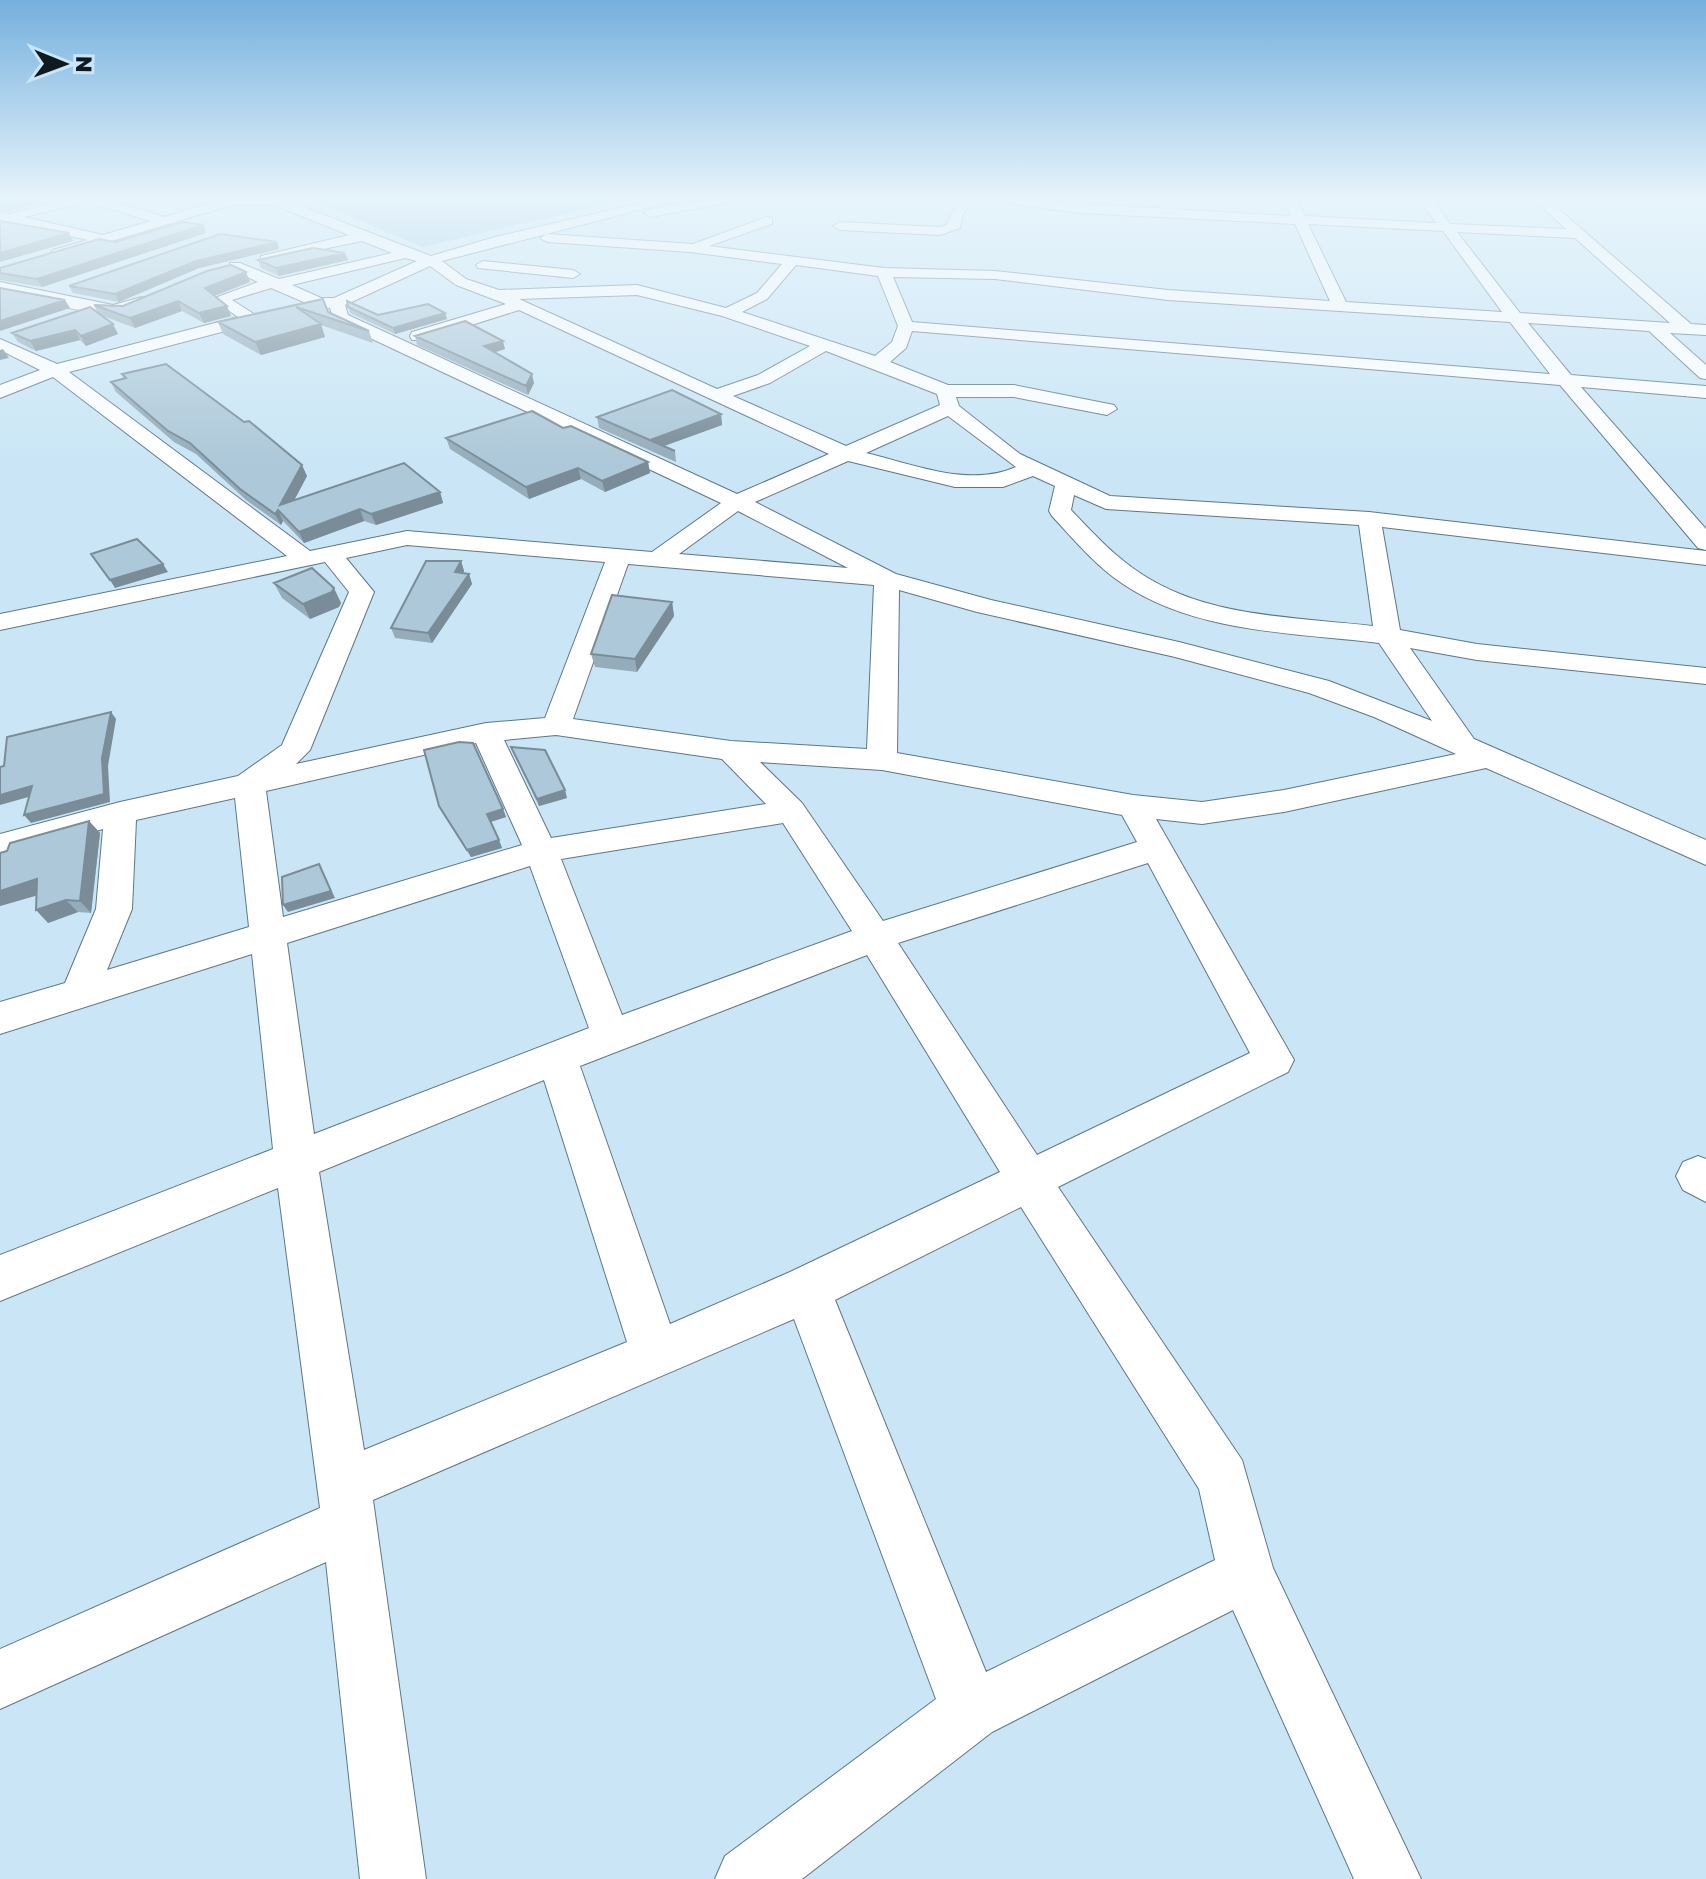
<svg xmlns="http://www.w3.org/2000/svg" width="1706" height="1879" font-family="'Golos Text',sans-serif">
	<rect width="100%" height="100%" fill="#cae6f6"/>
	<path fill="#95c7e5" d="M 310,199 L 630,199 L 422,247 Z"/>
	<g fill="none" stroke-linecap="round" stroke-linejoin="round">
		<defs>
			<path id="minor" d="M 66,199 L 104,199 L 165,217 L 220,199 L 282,199 L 431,256 L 495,237 L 658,199 L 681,199 L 442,261 L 466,279 L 499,290 L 637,285 L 726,308 L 757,293 L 782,264 L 690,252 L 547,242 L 540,238 L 547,234 L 693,244 L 767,217 L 772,218 L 772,224 L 709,246 L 884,268 L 995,271 L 1168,290 L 1330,301 L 1295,224 L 1080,213 L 1006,203 L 1000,199 L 1291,216 L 1285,201 L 1296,199 L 1305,216 L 1436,223 L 1419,199 L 1432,199 L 1450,224 L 1566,229 L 1533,199 L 1547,199 L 1691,324 L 1706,325 L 1706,335 L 1670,333 L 1706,365 L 1706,379 L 1700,378 L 1649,331 L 1528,323 L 1571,375 L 1706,386 L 1706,398 L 1581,387 L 1706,529 L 1706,550 L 1698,548 L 1560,385 L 912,331 L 906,348 L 890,362 L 948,385 L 1014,385 L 1114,405 L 1117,409 L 1107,415 L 1014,397 L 956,397 L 959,406 L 1020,454 L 1110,496 L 1369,512 L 1706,551 L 1706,565 L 1382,527 L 1400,630 L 1477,644 L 1706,668 L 1706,684 L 1477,660 L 1410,648 L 1474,739 L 1706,840 L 1706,865 L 1486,768 L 1284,812 L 1202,824 L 1156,819 L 1294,1060 L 1288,1072 L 1058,1187 L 1242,1460 L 1273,1568 L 1421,1879 L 1354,1879 L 1233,1610 L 992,1732 L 802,1879 L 715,1879 L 725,1856 L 936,1699 L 794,1319 L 373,1500 L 426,1879 L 360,1879 L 326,1562 L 0,1709 L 0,1649 L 320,1508 L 278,1188 L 0,1301 L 0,1255 L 273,1149 L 252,954 L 0,1034 L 0,1002 L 65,983 L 96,909 L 103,829 L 0,858 L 0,834 L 120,802 L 238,776 L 282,745 L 349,592 L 325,562 L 0,630 L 0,614 L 287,556 L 53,377 L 0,398 L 0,385 L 40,370 L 0,350 L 0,339 L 57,364 L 238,317 L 212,299 L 258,282 L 230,269 L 230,263 L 240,263 L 279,279 L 392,253 L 362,241 L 261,262 L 261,256 L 349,235 L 274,205 L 232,205 L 58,257 L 51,253 L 53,250 L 88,240 L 0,220 L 0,212 L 9,214 ZM 86,202 L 151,221 L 103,235 L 24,217 ZM 1308,224 L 1443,231 L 1502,312 L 1346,302 ZM 1457,232 L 1575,238 L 1670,323 L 1520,313 ZM 405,258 L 417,261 L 334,298 L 321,298 L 292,285 ZM 796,265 L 878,276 L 898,326 L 892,342 L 875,356 L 742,312 L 767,299 ZM 430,266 L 456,285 L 506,304 L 412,332 L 410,336 L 412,340 L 424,340 L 519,310 L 829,454 L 737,494 L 348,315 L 345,305 ZM 893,277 L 995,279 L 1168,300 L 1510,322 L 1550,374 L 912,322 ZM 271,288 L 313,306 L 330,308 L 334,321 L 721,503 L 652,552 L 407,531 L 310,551 L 69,372 L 271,319 L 271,313 L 254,314 L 232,300 ZM 637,295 L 722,316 L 810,346 L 758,375 L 717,389 L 519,299 ZM 826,351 L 937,394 L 940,405 L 846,446 L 733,396 L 770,383 ZM 948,416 L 1016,467 C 969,488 913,464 866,453 ZM 848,461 L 955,487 L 1003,487 L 1033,476 L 1055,486 L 1049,511 L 1052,516 C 1074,540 1096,566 1123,584 C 1195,633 1296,633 1379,643 L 1432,721 L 1329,681 L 1179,642 L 991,600 L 896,574 L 755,502 ZM 1074,495 L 1106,509 L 1359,525 L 1373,626 C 1296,617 1207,618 1140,573 C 1114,556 1092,532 1071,510 ZM 738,511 L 848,568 L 679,554 ZM 407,545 L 605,562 L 545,718 L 486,723 L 296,764 L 310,750 L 374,592 L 346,558 ZM 628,564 L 874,585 L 867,749 L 731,741 L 573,719 ZM 899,590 L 977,612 L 1175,657 L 1309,693 L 1374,717 L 1456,754 L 1284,790 L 1202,802 L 1133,795 L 897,753 ZM 556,735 L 722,759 L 766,804 L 551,838 L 504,740 ZM 476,743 L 522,845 L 283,917 L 266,791 ZM 760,762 L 882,770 L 1122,815 L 1137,842 L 883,921 L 802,803 ZM 235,798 L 249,927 L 107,970 L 132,909 L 136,820 ZM 783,823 L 852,931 L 622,1015 L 561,859 ZM 1148,863 L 1250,1053 L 1037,1155 L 898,943 ZM 530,866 L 589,1028 L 314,1134 L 287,943 ZM 867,955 L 1000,1172 L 790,1272 L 670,1324 L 580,1066 ZM 544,1080 L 627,1342 L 364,1450 L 319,1172 ZM 1021,1207 L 1199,1489 L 1215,1560 L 986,1672 L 835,1300 Z
				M 715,199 L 747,199 L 650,217 L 644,213 L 650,209 Z
				M 962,199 L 974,199 L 963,214 L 960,228 L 940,235 L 840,230 L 833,226 L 840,222 L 940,227 L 947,225 L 951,214 Z
				M 483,261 L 573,270 L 580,274 L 573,278 L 478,268 L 476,265 Z
				M 0,282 L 113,305 L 142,297 L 150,302 C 123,329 35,299 0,292 Z
				M 1698,1156 L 1706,1159 L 1706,1202 L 1683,1190 L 1676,1176 L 1683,1162 Z"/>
		</defs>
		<use href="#minor" stroke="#5e7786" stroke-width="2"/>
		<use href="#minor" fill="#fff" fill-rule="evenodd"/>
	</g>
	<path fill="#95acba" d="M 0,199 L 54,199 L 9,211 L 0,210 Z
		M 203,225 L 206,233 L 42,287 L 0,280 L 0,268 L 115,242 Z
		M 279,249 L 199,268 L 119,302 L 73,293 L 69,286 Z
		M 345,253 L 348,260 L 279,276 L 261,268 L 258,260 Z
		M 250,282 L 214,296 L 227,306 L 231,316 L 204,323 L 182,311 L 135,328 L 103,316 L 118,334 L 86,346 L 80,340 L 36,351 L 18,342 L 12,333 L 97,312 L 94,305 L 123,306 Z
		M 323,299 L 328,312 L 369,331 L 373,343 L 321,325 L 325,337 L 261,355 L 223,334 L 218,322 Z
		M 347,301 L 378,315 L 445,313 L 447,319 L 395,334 L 350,313 Z
		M 415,336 L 505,349 L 495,352 L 534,383 L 528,395 L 417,345 Z
		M 122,374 L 307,476 L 294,500 L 440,492 L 443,503 L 376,525 L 364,521 L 304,543 L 283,521 L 281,525 L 246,500 L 196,454 L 174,442 L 116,392 L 111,382 L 125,378 Z
		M 721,414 L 722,425 L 664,446 L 675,451 L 676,462 L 599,428 L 597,417 Z
		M 563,428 L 648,462 L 650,473 L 605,492 L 581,479 L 529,499 L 450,449 L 446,438 Z
		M 461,561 L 464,571 L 463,573 L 469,574 L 472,584 L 432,643 L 395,638 L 391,628 Z
		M 274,583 L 341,603 L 339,607 L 310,619 L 282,598 Z
		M 672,602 L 674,616 L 637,672 L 595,667 L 591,654 Z
		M 511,747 L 567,798 L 539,806 Z
		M 439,806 L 503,809 L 506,817 L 491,822 L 502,848 L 471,857 L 443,814 Z
		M 89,821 L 100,833 L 91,913 L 78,912 L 48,923 L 37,895 L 0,906 L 7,851 Z"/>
	<path fill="#798c97" d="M 23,199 L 54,199 L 9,211 L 5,204 Z
		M 203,225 L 206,233 L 42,287 L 37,279 Z
		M 69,233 L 73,241 L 0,262 L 0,253 Z
		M 277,242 L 279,249 L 199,268 L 119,302 L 115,294 L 196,261 Z
		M 345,253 L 348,260 L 279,276 L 276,268 Z
		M 246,272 L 250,282 L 209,298 L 205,288 Z
		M 65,300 L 70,308 L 0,331 L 0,321 Z
		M 178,301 L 182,311 L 135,328 L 130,318 Z
		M 227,306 L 231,316 L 204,323 L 199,313 Z
		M 445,313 L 447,319 L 395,334 L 393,328 Z
		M 113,324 L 118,334 L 86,346 L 81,336 Z
		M 321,324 L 325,337 L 261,355 L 255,342 Z
		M 75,330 L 80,340 L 36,351 L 30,341 Z
		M 503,341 L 505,349 L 486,355 L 484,346 Z
		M 3,349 L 9,358 L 0,360 L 0,350 Z
		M 532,374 L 534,383 L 528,395 L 526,386 Z
		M 721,414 L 722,425 L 664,446 L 650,440 Z
		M 648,462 L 650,473 L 605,492 L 602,481 Z
		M 302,465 L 307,476 L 286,516 L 280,505 Z
		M 578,468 L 581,479 L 529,499 L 526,487 Z
		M 440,492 L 443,503 L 376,525 L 371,514 Z
		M 360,509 L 364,521 L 304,543 L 299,532 Z
		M 278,510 L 283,521 L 281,525 L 275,514 Z
		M 461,561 L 464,571 L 459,582 L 455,572 Z
		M 163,564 L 168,572 L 115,588 L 110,580 Z
		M 469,574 L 472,584 L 432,643 L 428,633 Z
		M 334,588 L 341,603 L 339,607 L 310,619 L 303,604 Z
		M 672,602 L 674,616 L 637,672 L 635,659 Z
		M 111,712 L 116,719 L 108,766 L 110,802 L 31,823 L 24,815 L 102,758 Z
		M 32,786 L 39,794 L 0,805 L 0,795 Z
		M 565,790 L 567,798 L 539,806 L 537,799 Z
		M 503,809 L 506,817 L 490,822 L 487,814 Z
		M 89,821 L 100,833 L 91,913 L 80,901 Z
		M 499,840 L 502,848 L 471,857 L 467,850 Z
		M 319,864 L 335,898 L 288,912 L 283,905 Z
		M 37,879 L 49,892 L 0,906 L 0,891 Z
		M 66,900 L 78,912 L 48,923 L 36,910 Z"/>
	<path fill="#adc8d8" stroke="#798c97" stroke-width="2" d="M 0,199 L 23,199 L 5,204 L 0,203 Z
		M 0,221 L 69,233 L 0,253 Z
		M 183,222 L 203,225 L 37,279 L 0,273 L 0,268 L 99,239 L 115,242 Z
		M 220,234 L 277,242 L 196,261 L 115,294 L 69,286 Z
		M 313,248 L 345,253 L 276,268 L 258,260 Z
		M 231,265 L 246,272 L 205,288 L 227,306 L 199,313 L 178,301 L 130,318 L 94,305 L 123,306 L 207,271 Z
		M 0,288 L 65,300 L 0,321 Z
		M 323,299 L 328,312 L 369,331 L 296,307 L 321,324 L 255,342 L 218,322 Z
		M 347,301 L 378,315 L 428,304 L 445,313 L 393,328 L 348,307 Z
		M 90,307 L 113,324 L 81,336 L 75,330 L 30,341 L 12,333 Z
		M 465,321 L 503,341 L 484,346 L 532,374 L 526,386 L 415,336 Z
		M 166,364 L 244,422 L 249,421 L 302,465 L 280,505 L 404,463 L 440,492 L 371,514 L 360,509 L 299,532 L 278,510 L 275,514 L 240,489 L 190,443 L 168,431 L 111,382 L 126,378 L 122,374 Z
		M 672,390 L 721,414 L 650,440 L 675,451 L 597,417 Z
		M 532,411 L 563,428 L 571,426 L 648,462 L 602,481 L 578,468 L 526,487 L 446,438 Z
		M 137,539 L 163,564 L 110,580 L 91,554 Z
		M 426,561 L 461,561 L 455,572 L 469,574 L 428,633 L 391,628 Z
		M 312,568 L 334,588 L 332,592 L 303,604 L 274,583 Z
		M 612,595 L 672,602 L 635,659 L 591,654 Z
		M 111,712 L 102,758 L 104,794 L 24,815 L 32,786 L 0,795 L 0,767 L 4,766 L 7,737 Z
		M 459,742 L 473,743 L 503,809 L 487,814 L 499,840 L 467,850 L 439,806 L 424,750 Z
		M 511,747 L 545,750 L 565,790 L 537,799 Z
		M 89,821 L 80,901 L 66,900 L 36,910 L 37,879 L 0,891 L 0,853 L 7,851 L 10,843 Z
		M 319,864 L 331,891 L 283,905 L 282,877 Z"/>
	<linearGradient id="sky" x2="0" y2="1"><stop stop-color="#75b0de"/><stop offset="0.43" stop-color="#e7f4fb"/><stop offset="1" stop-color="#e7f4fb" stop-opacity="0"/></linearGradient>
	<rect width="1706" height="462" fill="url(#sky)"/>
	<g transform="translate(64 64) rotate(91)" stroke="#cae6f6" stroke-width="6" paint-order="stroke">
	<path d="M0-6L14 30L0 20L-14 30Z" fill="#10191f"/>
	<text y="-12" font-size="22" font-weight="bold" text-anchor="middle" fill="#10191f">N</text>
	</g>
</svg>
